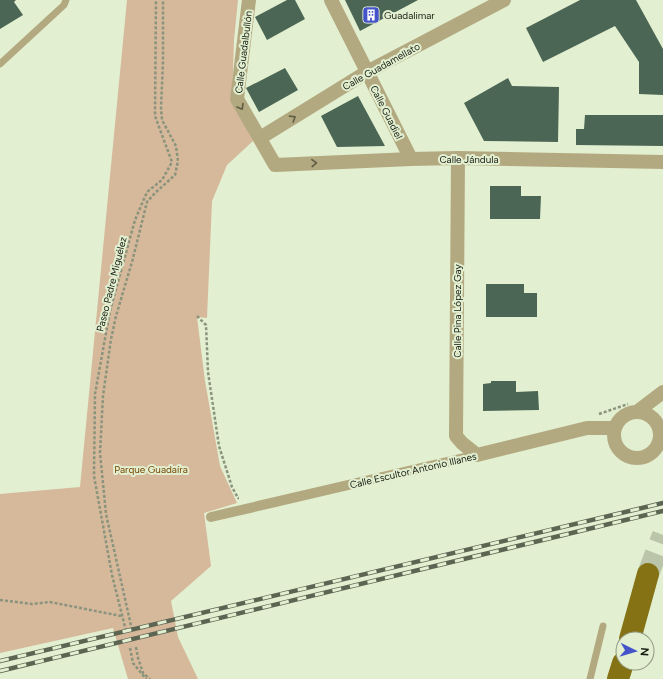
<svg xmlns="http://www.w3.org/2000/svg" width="663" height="679" font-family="Figtree,sans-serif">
	<rect width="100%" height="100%" fill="#e2efd0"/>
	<path fill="#d6b89b" d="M 127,0 L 238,0 L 234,40 L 232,100 L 253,141 L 227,165 L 212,201 L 207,318 L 197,317 L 205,381 L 220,466 L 237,503 L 204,513 L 211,566 L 171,601 L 178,637 L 198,679 L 128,679 L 113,628 L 0,653 L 0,494 L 80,487 Z"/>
	<path fill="#4b6654" d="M 0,0 L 16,0 L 14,2 L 23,15 L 0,29 Z
		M 287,0 L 295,0 L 305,19 L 267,40 L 255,17 Z
		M 345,0 L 418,0 L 360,31 Z
		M 580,0 L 636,0 L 663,49 L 663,95 L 639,94 L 639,62 L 615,26 L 543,62 L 526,28 Z
		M 285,68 L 298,90 L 259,112 L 246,88 Z
		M 508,78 L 512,86 L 559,87 L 558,142 L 484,141 L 464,103 Z
		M 358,96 L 385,146 L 337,147 L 321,116 Z
		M 585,115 L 663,115 L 663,146 L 576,145 L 576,129 L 584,129 Z
		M 490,186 L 521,186 L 521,196 L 541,196 L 540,219 L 490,219 Z
		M 486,284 L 524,284 L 524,293 L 537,293 L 537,317 L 486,317 Z
		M 491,381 L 516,381 L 516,392 L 538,391 L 539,410 L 483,411 L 483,384 L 491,383 Z"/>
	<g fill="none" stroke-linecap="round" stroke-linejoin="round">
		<path stroke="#bac5aa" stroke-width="22" stroke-dasharray="22 11" stroke-linecap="butt" d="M 648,574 L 663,535"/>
		<path stroke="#8a947d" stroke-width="2.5" stroke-dasharray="3 2" stroke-linecap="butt" d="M 197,316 L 206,325 L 208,372 L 219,446 L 232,487 L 238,498 L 239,498
			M 599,414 L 628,404
			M 0,600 L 32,604 L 50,602 L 121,616
			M 132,630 L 106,514 L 100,453 L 103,396 L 111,339 L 116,316 L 132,262 L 147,202 L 155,193 L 175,175 L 178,161 L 176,146 L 162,120 L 161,108 L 163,61 L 163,0
			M 126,631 L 112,575 L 94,476 L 95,394 L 110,311 L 135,220 L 147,192 L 162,180 L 172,162 L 155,116 L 156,0
			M 136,647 L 138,658 L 143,673 L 150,679
			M 130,648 L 133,663 L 146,679"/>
		<path stroke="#b3a980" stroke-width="7" d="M 0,64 L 64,5 L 66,0
			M 590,679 L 603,626"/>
		<path stroke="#b3a980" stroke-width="10" d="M 211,517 L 477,455"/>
		<path stroke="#b3a980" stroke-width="14" d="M 249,0 L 237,99 L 275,165 L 411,159 L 458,158 L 663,162
			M 331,0 L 411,159
			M 260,138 L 367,72 L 504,0
			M 458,158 L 456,436 L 462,443 L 477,455 L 587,428 L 615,428
			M 638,411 L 663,392
			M614 435a23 23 0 1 1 46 0a23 23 0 1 1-46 0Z"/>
		<path stroke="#857215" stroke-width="22" d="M 630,639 L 648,574
			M 618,679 L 623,663"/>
		<defs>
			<path id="rail" d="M 0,661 L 663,503
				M 0,671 L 663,511"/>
		</defs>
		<use href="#rail" stroke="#5c6452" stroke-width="4.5"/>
		<use href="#rail" stroke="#e2efd0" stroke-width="3" stroke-dasharray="9" stroke-linecap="butt"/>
	</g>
	<defs><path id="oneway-chevron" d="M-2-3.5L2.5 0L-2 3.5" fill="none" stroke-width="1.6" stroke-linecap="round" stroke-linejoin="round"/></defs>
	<g stroke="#5e5d44">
		<use href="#oneway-chevron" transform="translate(241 107) rotate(59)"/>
		<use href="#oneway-chevron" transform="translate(293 118) rotate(-32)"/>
		<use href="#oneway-chevron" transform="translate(314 163) rotate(-2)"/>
	</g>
	<defs>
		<symbol id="building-square" viewBox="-11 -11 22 22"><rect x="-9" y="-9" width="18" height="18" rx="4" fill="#4454c8" stroke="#e2efd0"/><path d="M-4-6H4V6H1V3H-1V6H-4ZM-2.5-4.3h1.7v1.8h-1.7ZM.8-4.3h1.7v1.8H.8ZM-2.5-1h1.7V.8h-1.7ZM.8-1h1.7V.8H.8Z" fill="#fff"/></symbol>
	</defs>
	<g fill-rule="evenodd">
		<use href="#building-square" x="361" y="5" width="20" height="20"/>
	</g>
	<g text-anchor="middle" stroke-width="4" stroke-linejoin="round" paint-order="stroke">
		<g font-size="10" fill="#191e13" stroke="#e2efd0" text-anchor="start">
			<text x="384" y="19">Guadalimar</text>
		</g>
		<g font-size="10" fill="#191e13" stroke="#e2efd0">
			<text transform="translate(243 52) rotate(-83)" y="4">Calle Guadalbullón</text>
			<text transform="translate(381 66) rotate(-29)" y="4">Calle Guadamellato</text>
			<text transform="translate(387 112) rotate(63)" y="4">Calle Guadiel</text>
			<text x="469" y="163">Calle Jándula</text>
			<text transform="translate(111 284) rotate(-76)" y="4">Paseo Padre Miguélez</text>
			<text transform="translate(457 311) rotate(-90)" y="4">Calle Pina López Gay</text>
			<text transform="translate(413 470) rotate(-13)" y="4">Calle Escultor Antonio Illanes</text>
		</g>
		<g font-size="10" fill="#764703" stroke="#e2efd0">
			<text x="151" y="473">Parque Guadaíra</text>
		</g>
	</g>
	<g transform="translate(635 651) rotate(95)"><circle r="19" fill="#e2efd0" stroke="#929b84"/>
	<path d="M0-3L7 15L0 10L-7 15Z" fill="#4454c8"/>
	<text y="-6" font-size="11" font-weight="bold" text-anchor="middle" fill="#191e13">N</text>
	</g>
</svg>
